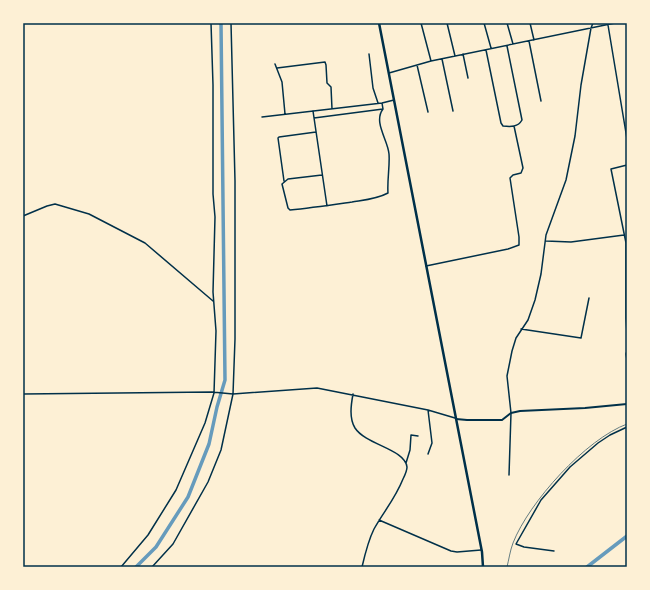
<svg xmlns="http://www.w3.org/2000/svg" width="650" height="590" font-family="Spectral,serif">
	<rect width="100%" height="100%" fill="#fdf0d5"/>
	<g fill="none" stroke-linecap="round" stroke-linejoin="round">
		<path stroke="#669bbc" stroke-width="3.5" d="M 136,567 L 156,547 L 188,497 L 209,444 L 217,407 L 225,380 L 221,23
			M 587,567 L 627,536"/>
		<path stroke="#003049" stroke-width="1.5" d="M 421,23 L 431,61
			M 447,23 L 455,56
			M 484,23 L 491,48
			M 507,23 L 513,44
			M 530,23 L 534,40
			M 608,25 L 627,139
			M 529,41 L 541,101
			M 486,50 L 501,123 L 503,126 C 511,127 518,127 522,120 L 507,46
			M 369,54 L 373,88 L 378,103
			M 463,54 L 468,78
			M 442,59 L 453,111
			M 275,64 L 282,82 L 285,114
			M 417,65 L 428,112
			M 277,68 L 325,62 L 326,65 L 327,83 L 331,87 L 332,109
			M 389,73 L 431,61 L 615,23
			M 313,111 L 327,206
			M 262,117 L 382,103 L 394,100
			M 314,118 L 383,109
			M 627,165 L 611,169 L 626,243 L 626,318 L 627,333
			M 322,175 L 288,179 L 282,184 L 288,208 L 290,210 C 311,208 331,205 352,202 C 364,200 377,199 388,193 C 387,180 390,166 389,154 C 388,140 373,122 383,109 L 382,103
			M 284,181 L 278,138 L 279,137 L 316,132
			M 23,216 L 47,206 L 55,204 L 89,214 L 145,243 L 213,301
			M 546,241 L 571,242 L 624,235
			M 426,266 L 508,249 L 519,245 L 519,237 L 510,178 L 513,175 L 521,173 L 523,168 L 514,126
			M 521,329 L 581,338 L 589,298
			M 627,351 L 626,354 L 627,360
			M 23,394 L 212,392 L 233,394 L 317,388 L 428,410 L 455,418
			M 353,394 C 351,405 349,418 355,428 C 366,445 405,449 407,467 C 407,471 405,475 403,479 C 395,499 384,511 374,529 C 368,541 365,554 362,567
			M 428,410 L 432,443 L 428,454
			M 406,463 L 410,450 L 411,435 L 418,436
			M 509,475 L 511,413 L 507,376 L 512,351 L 516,338 L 528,320 L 535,300 L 541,274 L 546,235 L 566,180 L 575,136 L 581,85 L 591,28 L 593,23
			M 379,520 L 451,551 L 457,552 L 481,550
			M 554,551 L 524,547 L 516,544 L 541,500 L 570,467 L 598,443 L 610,435 L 627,427
			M 121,567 L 148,535 L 176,490 L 205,423 L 214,393 L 216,331 L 213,292 L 215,217 L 213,194 L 213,85 L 211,23
			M 152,567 L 173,544 L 208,482 L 221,450 L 233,394 L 235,339 L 235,181 L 231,23"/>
		<path stroke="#003049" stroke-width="2" d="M 456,419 L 467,420 L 502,420 L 511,413 L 520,411 L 585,408 L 627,404"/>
		<path stroke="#003049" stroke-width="2.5" d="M 379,23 L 482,552 L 483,567"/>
		<path stroke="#657d81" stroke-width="1" d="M 507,567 C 509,559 510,551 513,543 C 529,502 586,439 627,424"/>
	</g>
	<rect width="650" height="590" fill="none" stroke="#fdf0d5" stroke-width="48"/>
	<rect x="24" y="24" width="602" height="542" fill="none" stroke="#003049" stroke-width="1.5"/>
</svg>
